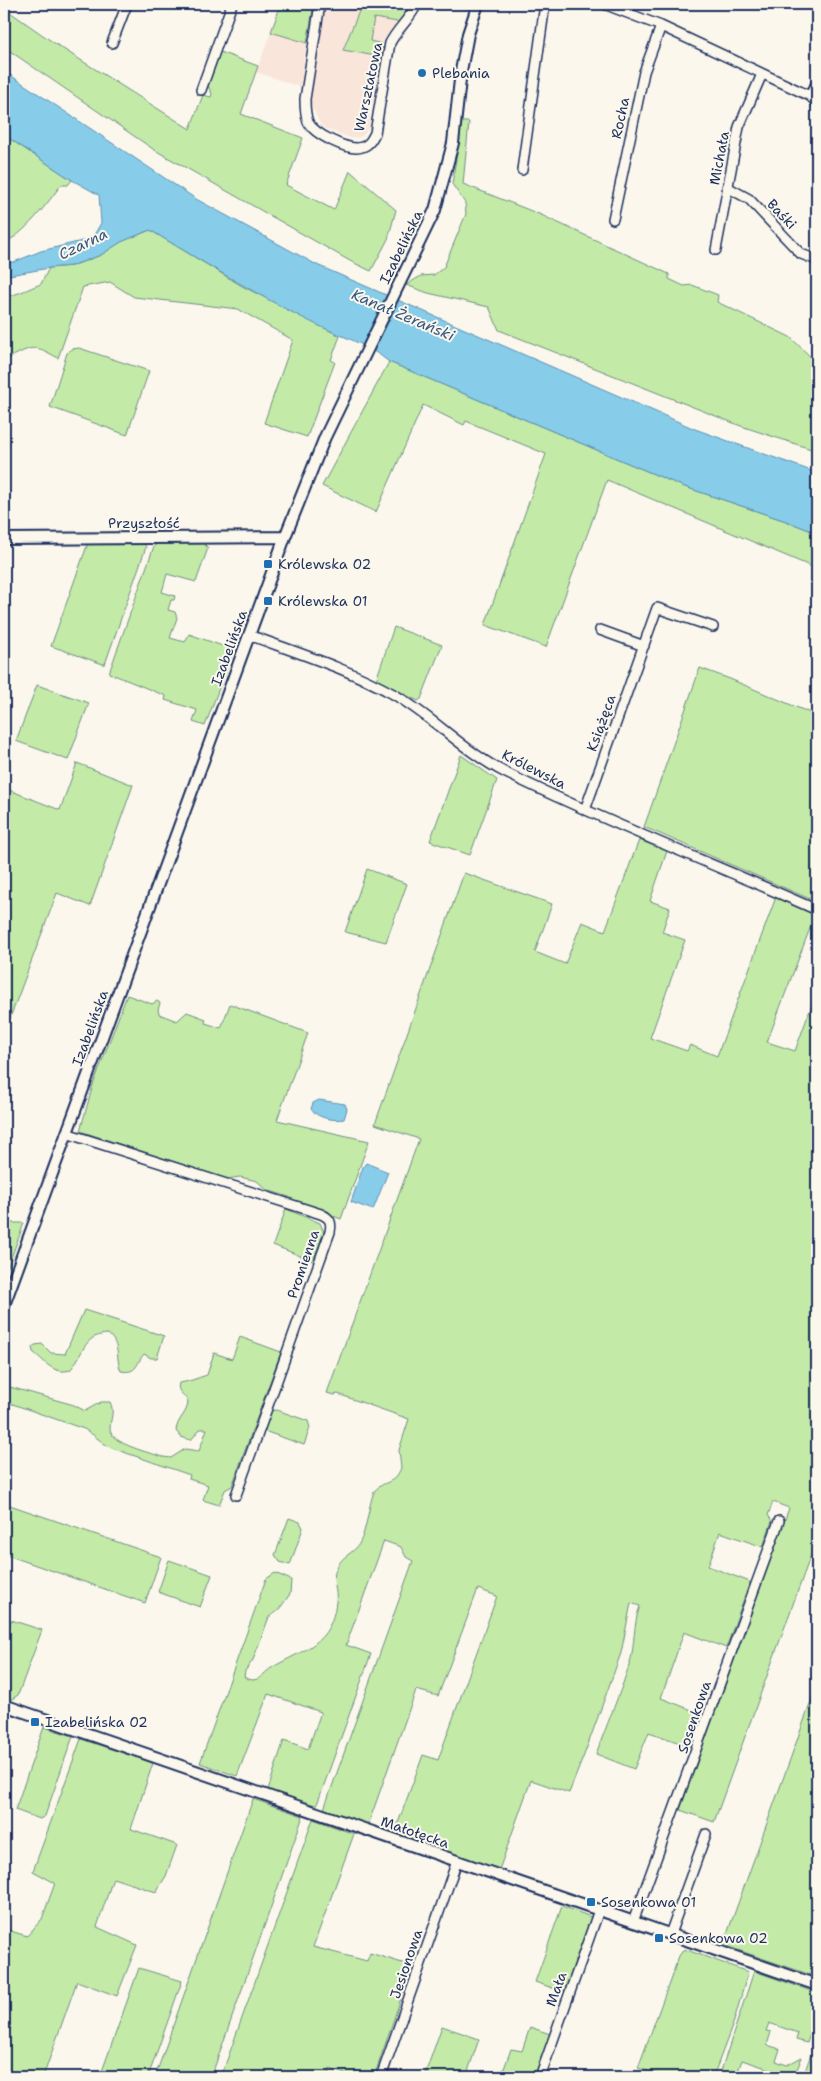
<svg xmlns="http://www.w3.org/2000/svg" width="821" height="2081" font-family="'Shantell Sans',sans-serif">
	<rect width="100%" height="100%" fill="#fbf7ec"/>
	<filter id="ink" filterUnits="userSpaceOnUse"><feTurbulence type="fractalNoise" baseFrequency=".02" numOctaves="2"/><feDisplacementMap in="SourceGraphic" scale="10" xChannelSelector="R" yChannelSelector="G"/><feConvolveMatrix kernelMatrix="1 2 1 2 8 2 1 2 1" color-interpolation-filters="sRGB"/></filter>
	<g filter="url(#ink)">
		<path fill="#f9e5da" d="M 326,4 L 362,4 L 343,50 L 381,57 L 373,103 L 369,106 L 370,127 L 361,137 L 351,138 L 324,128 L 319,122 L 310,102 Z
			M 374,18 L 398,22 L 384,39 L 383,44 L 370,41 Z
			M 271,32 L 307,43 L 300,87 L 256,72 Z"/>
		<path fill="#c3eba7" stroke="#6f8d82" d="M 281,4 L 314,4 L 307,43 L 271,32 Z
			M 362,4 L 402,4 L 410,7 L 398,22 L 374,18 L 370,41 L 383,44 L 381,57 L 343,50 Z
			M 4,8 L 60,47 L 190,129 L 203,95 L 211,97 L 212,94 L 208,86 L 220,52 L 258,66 L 241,114 L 303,138 L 286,185 L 334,210 L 350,171 L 396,210 L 388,239 L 371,271 L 350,261 L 153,149 L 4,47 Z
			M 462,122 L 469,122 L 463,184 L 539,214 L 669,274 L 669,279 L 684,286 L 692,285 L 718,295 L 717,302 L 790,337 L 817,363 L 817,451 L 741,426 L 499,330 L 489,307 L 428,293 L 406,285 L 421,276 L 434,275 L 444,267 L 466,214 L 465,203 L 452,184 Z
			M 4,135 L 72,180 L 68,185 L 61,185 C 49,201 22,238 4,242 Z
			M 150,230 L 242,286 L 340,336 L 331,360 L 335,362 L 307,437 L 264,423 L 293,340 L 238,309 L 134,297 L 110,282 L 83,287 L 58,358 C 34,344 33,346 9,358 L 4,371 L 4,297 C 20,294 27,289 41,284 L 49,268 L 72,266 L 101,255 L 121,242 Z
			M 79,348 L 149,371 L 127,435 L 50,407 L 67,353 L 72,349 Z
			M 389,362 L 682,486 L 786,521 L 817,533 L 817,569 L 607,480 L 546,647 L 485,625 L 546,454 L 466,421 L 464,425 L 423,405 L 376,512 L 322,486 Z
			M 201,541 L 208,548 L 196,582 L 167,574 L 162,592 L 175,596 L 174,600 L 171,600 L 168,610 L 175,612 L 177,618 L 170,638 L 185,642 L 189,634 L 231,649 L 229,654 L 231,656 L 205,726 L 193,722 L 197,710 L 165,700 L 166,696 L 109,673 L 154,546 L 160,542 Z
			M 88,543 L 144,544 L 146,547 L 105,664 L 103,664 L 51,646 Z
			M 394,627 L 442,645 L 421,699 L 418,701 L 376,680 Z
			M 700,668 L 730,679 L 815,715 L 817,711 L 817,902 L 644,827 Z
			M 37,685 L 89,703 L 68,760 L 16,741 Z
			M 461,755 L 497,780 L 470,855 L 430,841 Z
			M 77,763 L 133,785 L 90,906 L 57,893 L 4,1034 L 4,788 L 60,810 Z
			M 639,840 L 667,851 L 650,901 L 670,908 L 662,932 L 685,940 L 650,1038 L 687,1051 L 690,1045 L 717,1056 L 776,897 L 815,915 L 767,1042 L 795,1051 L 814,999 L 817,1001 L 817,1538 L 714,1822 L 680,1810 L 789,1508 L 773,1502 L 768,1515 L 772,1521 L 763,1547 L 720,1532 L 708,1566 L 750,1582 L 726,1648 L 684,1632 L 661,1698 L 702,1714 L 691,1747 L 649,1732 L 634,1769 L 596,1754 C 607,1724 620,1694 630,1663 C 635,1644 633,1625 640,1606 L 631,1603 L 621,1653 L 586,1750 L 569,1793 L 531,1780 L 499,1870 L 394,1834 L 423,1755 L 438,1760 L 497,1596 L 478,1589 L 438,1696 L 416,1690 L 368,1825 L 324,1809 L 413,1561 L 406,1557 L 401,1547 L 384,1541 L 346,1645 L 371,1654 L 316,1807 L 268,1790 L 284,1740 L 308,1749 L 321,1712 L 268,1694 L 237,1776 L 200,1763 L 266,1579 L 275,1573 L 291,1580 L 290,1594 L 278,1611 L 269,1617 L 253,1660 L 245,1671 L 244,1677 C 259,1685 261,1674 273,1667 C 304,1649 331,1645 336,1602 C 338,1589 331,1583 336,1569 C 342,1555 353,1554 359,1544 C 367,1530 368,1507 374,1492 C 382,1480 394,1486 401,1468 L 399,1450 L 409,1419 L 338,1394 L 334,1395 L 327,1393 L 419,1139 L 375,1124 L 464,873 L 552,904 L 535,952 L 565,964 L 582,922 L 605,931 Z
			M 367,869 L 407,884 L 386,942 L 345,932 Z
			M 127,995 L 152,1004 L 157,1001 L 160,1003 L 158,1010 L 159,1014 L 177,1021 L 187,1012 L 206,1019 L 205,1023 L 221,1028 L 230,1004 L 308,1033 L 277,1120 L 369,1141 L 341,1219 L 297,1202 L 289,1197 L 267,1190 L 257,1181 L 240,1177 L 227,1179 L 80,1131 L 93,1085 Z
			M 286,1209 L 320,1223 L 324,1232 L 313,1261 L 273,1245 Z
			M 4,1223 L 24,1223 L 4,1277 Z
			M 84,1310 L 164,1336 L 157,1358 L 151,1358 L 144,1354 C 136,1363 138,1374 121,1371 C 115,1357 121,1345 108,1334 C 82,1335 84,1355 70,1370 C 53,1375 45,1361 33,1352 L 32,1347 L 35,1345 L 42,1344 L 51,1353 L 65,1354 Z
			M 240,1337 L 281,1352 L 232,1486 L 225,1490 L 219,1505 L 203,1500 L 208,1485 L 189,1479 L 190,1475 L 112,1448 C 101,1443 95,1435 84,1429 L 4,1401 L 4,1391 L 10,1387 L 74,1405 L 85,1411 L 101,1402 L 110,1402 C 115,1412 110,1419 110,1429 C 110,1444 151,1453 163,1457 L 171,1458 L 185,1449 L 199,1451 L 207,1429 L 200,1429 L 191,1440 L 181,1437 L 176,1431 C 177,1418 188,1414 188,1401 C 184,1394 176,1392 179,1383 C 189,1382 197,1378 207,1375 L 214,1353 L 232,1359 Z
			M 277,1410 L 308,1421 L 310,1428 L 304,1445 L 264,1431 L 270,1411 Z
			M 4,1503 L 161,1557 L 145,1603 L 4,1554 Z
			M 289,1518 L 300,1522 L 303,1528 L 290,1565 L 280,1562 L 275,1555 Z
			M 169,1560 L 212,1575 L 200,1607 L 158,1592 Z
			M 11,1620 L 42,1630 L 18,1695 L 12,1699 L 4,1697 L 4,1628 L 8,1629 Z
			M 817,1685 L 817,1977 L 723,1945 Z
			M 44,1727 L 73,1736 L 45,1816 L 40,1819 L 15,1810 Z
			M 81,1739 L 153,1763 L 131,1829 L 177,1845 L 166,1876 L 156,1892 L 113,1878 L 97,1927 L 137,1945 L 117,1996 L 77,1981 L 43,2077 L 4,2077 L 4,1929 L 27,1936 L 42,1919 L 55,1883 L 33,1871 Z
			M 253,1799 L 303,1816 L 211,2077 L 155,2077 Z
			M 313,1819 L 354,1834 L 313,1947 L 367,1961 L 370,1953 L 412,1966 L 374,2077 L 354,2077 L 330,2069 L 327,2077 L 221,2077 Z
			M 562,1906 L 591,1917 L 564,1992 L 535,1982 Z
			M 684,1949 L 748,1972 L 734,2021 L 713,2077 L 667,2077 L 638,2068 L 679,1956 Z
			M 139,1968 L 182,1981 L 148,2077 L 100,2077 Z
			M 754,1971 L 817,1993 L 817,2013 L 807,2043 L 796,2040 L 798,2033 L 769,2023 L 766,2031 L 771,2032 L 767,2045 L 780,2049 L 776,2061 L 787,2065 L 802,2057 L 794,2077 L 742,2060 L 736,2077 L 719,2077 Z
			M 442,2026 L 479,2039 L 466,2077 L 424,2077 Z
			M 530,2027 L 550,2034 L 534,2077 L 501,2077 L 511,2049 L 522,2051 Z
			M 812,2051 L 817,2052 L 817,2077 L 803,2077 Z"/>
		<path fill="#87cde9" stroke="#5c8eb1" d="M 4,71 L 196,199 L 317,265 L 695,429 L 817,473 L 817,533 L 786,521 L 682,486 L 389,362 C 366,342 333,334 305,319 C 252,292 201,261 150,230 L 121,242 L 101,255 L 71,266 L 49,268 L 4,276 L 4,262 L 14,262 L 41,251 L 86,240 L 94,235 L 101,223 L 99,195 L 72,180 L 4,135 Z
			M 319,1100 L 345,1104 L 347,1109 L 344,1119 C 333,1121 317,1118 311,1109 L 313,1103 Z
			M 366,1163 L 388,1172 L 373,1210 L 351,1202 L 363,1167 Z"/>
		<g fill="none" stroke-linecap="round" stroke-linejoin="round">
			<defs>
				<path id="minor" d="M 320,4 L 305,99 C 305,106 305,114 308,122 C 314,134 349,152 362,147 C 369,145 372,139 375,133 L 390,43 C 398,28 410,19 417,4
					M 604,4 L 661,26 L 810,96 L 817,103
					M 112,43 L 127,4
					M 201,90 L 232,4
					M 810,96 L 817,82
					M 522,170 L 545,4
					M 727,187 L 749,199 L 801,254 L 817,260
					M 613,219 L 644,72 L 661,26
					M 716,250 L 739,127 L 762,74
					M 600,630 L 644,646
					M 249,635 C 298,653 349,669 395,695 C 434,718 466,753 506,773 C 608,823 714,864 817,910
					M 585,810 L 657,608 L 713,627
					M 66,1133 L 321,1214 C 330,1218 332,1222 330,1232 L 236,1495
					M 633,1922 L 779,1521
					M 670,1934 L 706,1834
					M 381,2077 L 457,1861
					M 540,2077 L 599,1910"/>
				<path id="tertiary" d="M 4,539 L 285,537
					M 4,1305 L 285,537 L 325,437 L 435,210 L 453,143 L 461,71 L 468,34 L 478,4
					M 4,1705 L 817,1985"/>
			</defs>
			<use href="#minor" stroke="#1b2f5e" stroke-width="12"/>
			<use href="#tertiary" stroke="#1b2f5e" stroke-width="14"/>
			<use href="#minor" stroke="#fbf7ec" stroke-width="9"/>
			<use href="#tertiary" stroke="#fbf7ec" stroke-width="10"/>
		</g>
	</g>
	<g fill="#1f6fb2" stroke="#fbf7ec" stroke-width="2">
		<circle cx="422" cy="73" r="5"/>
		<rect x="263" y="559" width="10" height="10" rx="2.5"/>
		<rect x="263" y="596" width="10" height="10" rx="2.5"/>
		<rect x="30" y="1717" width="10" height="10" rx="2.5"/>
		<rect x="586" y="1897" width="10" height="10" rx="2.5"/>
		<rect x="654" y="1933" width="10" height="10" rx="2.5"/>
	</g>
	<g text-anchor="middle" stroke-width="4" stroke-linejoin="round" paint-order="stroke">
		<g font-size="14" fill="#1b2f5e" stroke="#fbf7ec" text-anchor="start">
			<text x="432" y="78">Plebania</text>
			<text x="278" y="569">Królewska 02</text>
			<text x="278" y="606">Królewska 01</text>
			<text x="45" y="1727">Izabelińska 02</text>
			<text x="601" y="1907">Sosenkowa 01</text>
			<text x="669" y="1943">Sosenkowa 02</text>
		</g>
		<g font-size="14" fill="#1b2f5e" stroke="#fbf7ec">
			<text transform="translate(368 87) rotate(-78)" y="5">Warsztatowa</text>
			<text transform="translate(620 118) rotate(-78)" y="5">Rocha</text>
			<text transform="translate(719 158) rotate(-79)" y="5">Michała</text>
			<text transform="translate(782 214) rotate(46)" y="5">Baśki</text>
			<text transform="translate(401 247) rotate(-64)" y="5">Izabelińska</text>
			<text x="144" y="528">Przyszłość</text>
			<text transform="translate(229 648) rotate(-70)" y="5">Izabelińska</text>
			<text transform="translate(601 723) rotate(-70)" y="5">Książęca</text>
			<text transform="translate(534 769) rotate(27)" y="5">Królewska</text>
			<text transform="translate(90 1028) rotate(-70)" y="5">Izabelińska</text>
			<text transform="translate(303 1264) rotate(-71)" y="5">Promienna</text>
			<text transform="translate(694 1717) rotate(-71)" y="5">Sosenkowa</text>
			<text transform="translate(415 1832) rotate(19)" y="5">Małołęcka</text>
			<text transform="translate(406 1964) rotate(-71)" y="5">Jesionowa</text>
			<text transform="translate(556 1989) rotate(-70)" y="5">Mała</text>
		</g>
		<g font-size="15" font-style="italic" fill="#365681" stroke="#fbf7ec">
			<text transform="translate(83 244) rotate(-26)" y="5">Czarna</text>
			<text transform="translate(403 315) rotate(23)" y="5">Kanał Żerański</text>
		</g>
	</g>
	<rect width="821" height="2081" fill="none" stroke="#fbf7ec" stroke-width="20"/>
	<rect x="10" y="10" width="801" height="2061" fill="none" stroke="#1b2f5e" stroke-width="2" filter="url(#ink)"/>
</svg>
